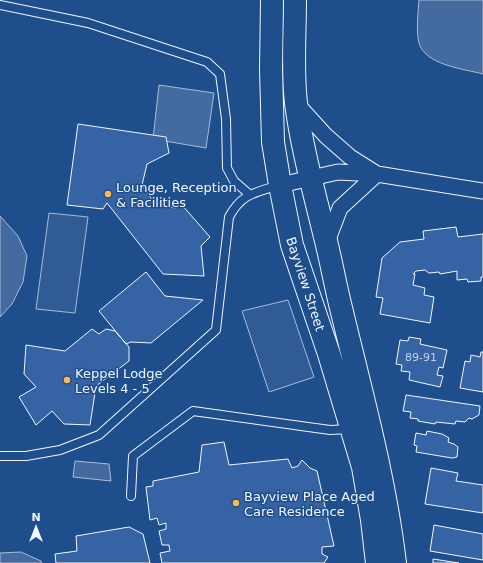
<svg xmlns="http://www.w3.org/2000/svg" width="483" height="563" font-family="'DejaVu Sans',sans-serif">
	<rect width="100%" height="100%" fill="#1f4e8c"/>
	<path fill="#305b95" stroke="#a8bbd7" d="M 49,213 L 88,217 L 75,313 L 36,309 Z
		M 288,300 L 314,377 L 269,392 L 242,311 Z"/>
	<path fill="#446ba0" stroke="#a8bbd7" d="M 419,0 L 483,0 L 483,74 C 464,69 425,65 419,43 C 416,32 418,12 419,0 Z
		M 159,85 L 214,93 L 206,148 L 153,139 Z
		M 0,216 L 18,236 L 27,256 L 23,282 L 12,304 L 0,317 Z
		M 75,461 L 109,464 L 111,481 L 73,477 Z
		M 21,552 L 41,561 L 42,563 L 0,563 L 0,553 Z"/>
	<path fill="#3563a3" stroke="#f2f6ff" d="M 78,124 L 166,137 L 169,153 L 147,164 L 142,185 L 155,204 L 175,208 L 182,205 L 210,237 L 201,246 L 204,276 L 163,274 L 107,203 L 103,209 L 67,205 Z
		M 456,227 L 458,237 L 483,234 L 483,277 L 481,277 L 481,281 L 468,282 L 467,279 L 457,280 L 457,271 L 440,274 L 439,272 L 429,273 L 425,270 L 416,271 L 413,274 L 415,274 L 413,285 L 425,288 L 424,295 L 434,297 L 430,323 L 380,314 L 383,298 L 376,297 L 382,258 L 400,242 L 424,239 L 423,231 Z
		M 146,272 L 165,296 L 203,300 L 151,343 L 131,342 L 126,344 L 99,311 Z
		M 92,329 L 99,334 L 106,329 L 115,331 L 129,347 L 129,361 L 96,386 L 90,425 L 64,424 L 52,411 L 36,425 L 19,397 L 36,387 L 24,374 L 26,345 L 65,351 Z
		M 409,337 L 421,339 L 420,344 L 447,350 L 443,368 L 439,367 L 437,375 L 443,376 L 440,387 L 409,380 L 410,372 L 401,371 L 402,365 L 396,364 L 400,340 L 408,341 Z
		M 481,352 L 483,352 L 483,392 L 460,388 L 465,361 L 470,362 L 471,355 L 480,357 Z
		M 406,395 L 480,406 L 479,415 L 472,419 L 469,418 L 465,422 L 456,421 L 455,424 L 436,422 L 435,424 L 418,421 L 418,419 L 410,418 L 411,412 L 403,411 Z
		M 427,431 L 442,434 L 449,438 L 448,442 L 454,444 L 458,447 L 457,457 L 452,458 L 416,452 L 417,446 L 414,445 L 416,433 L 426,435 Z
		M 224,442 L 229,465 L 288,459 L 292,468 L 298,466 L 302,460 L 310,468 L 317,471 L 334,546 L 322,547 L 322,554 L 328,557 L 324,563 L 162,563 L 160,553 L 170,551 L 169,545 L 162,545 L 159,531 L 166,529 L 166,523 L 159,525 L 157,518 L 150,520 L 146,487 L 153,486 L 153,481 L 199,472 L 202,445 Z
		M 431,468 L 458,473 L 456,481 L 483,485 L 483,513 L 425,504 Z
		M 434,525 L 483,534 L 483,560 L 430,551 Z
		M 129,527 L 143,534 L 150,563 L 56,563 L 55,554 L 77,551 L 76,536 Z
		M 433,559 L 459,563 L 433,563 Z"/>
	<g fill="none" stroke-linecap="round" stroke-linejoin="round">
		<defs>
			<path id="lane" d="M 0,5 L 88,23 L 207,62 L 220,74 L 226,119 L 227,168 L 234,181 L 249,194
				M 0,456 L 26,456 L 60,450 L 99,435 L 216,330 L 229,217 C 242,193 255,193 279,185
				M 131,496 L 133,456 L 193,411 L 330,430 L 350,429"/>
			<path id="street" d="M 296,103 L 326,136 L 350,157 L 377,174 L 340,208 L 327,242
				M 280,185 L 338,172 L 377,174 L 483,191"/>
			<path id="secondary" d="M 272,0 L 271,69 L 273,142 L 280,185 L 292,245 L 329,354 L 363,467 L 372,520 L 377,563
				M 295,0 C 295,34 292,69 296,103 C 302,150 315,195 326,241 C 332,265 336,289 342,312 C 362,395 385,478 395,563"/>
		</defs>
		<use href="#lane" stroke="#f2f6ff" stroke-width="10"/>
		<use href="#street" stroke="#f2f6ff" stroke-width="17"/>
		<use href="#secondary" stroke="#f2f6ff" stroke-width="24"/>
		<use href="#lane" stroke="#1f4e8c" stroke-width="8"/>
		<use href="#street" stroke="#1f4e8c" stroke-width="15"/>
		<use href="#secondary" stroke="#1f4e8c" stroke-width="22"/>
	</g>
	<g fill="#ffb74d" stroke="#1f4e8c" stroke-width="1.5">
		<circle cx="108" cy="194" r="4"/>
		<circle cx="67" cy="380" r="4"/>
		<circle cx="236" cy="503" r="4"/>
	</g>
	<g text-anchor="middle" stroke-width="3" stroke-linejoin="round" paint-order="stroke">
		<g font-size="11" fill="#c3d1e8">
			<text x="421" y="361">89-91</text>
		</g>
		<g font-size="13" fill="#f2f6ff" stroke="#1f4e8c" text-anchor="start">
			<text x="116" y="192">Lounge, Reception<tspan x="116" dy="15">&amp; Facilities</tspan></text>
			<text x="75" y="378">Keppel Lodge<tspan x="75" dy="15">Levels 4 - 5</tspan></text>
			<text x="244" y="501">Bayview Place Aged<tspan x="244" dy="15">Care Residence</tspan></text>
		</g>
		<g font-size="13" fill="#f2f6ff" stroke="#1f4e8c">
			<text transform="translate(306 284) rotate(72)" y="5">Bayview Street</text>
		</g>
	</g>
	<g transform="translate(36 527)" stroke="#1f4e8c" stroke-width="3" paint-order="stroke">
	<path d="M0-3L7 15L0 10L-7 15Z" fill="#f2f6ff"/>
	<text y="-6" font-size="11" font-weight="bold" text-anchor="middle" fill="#f2f6ff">N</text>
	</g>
</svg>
